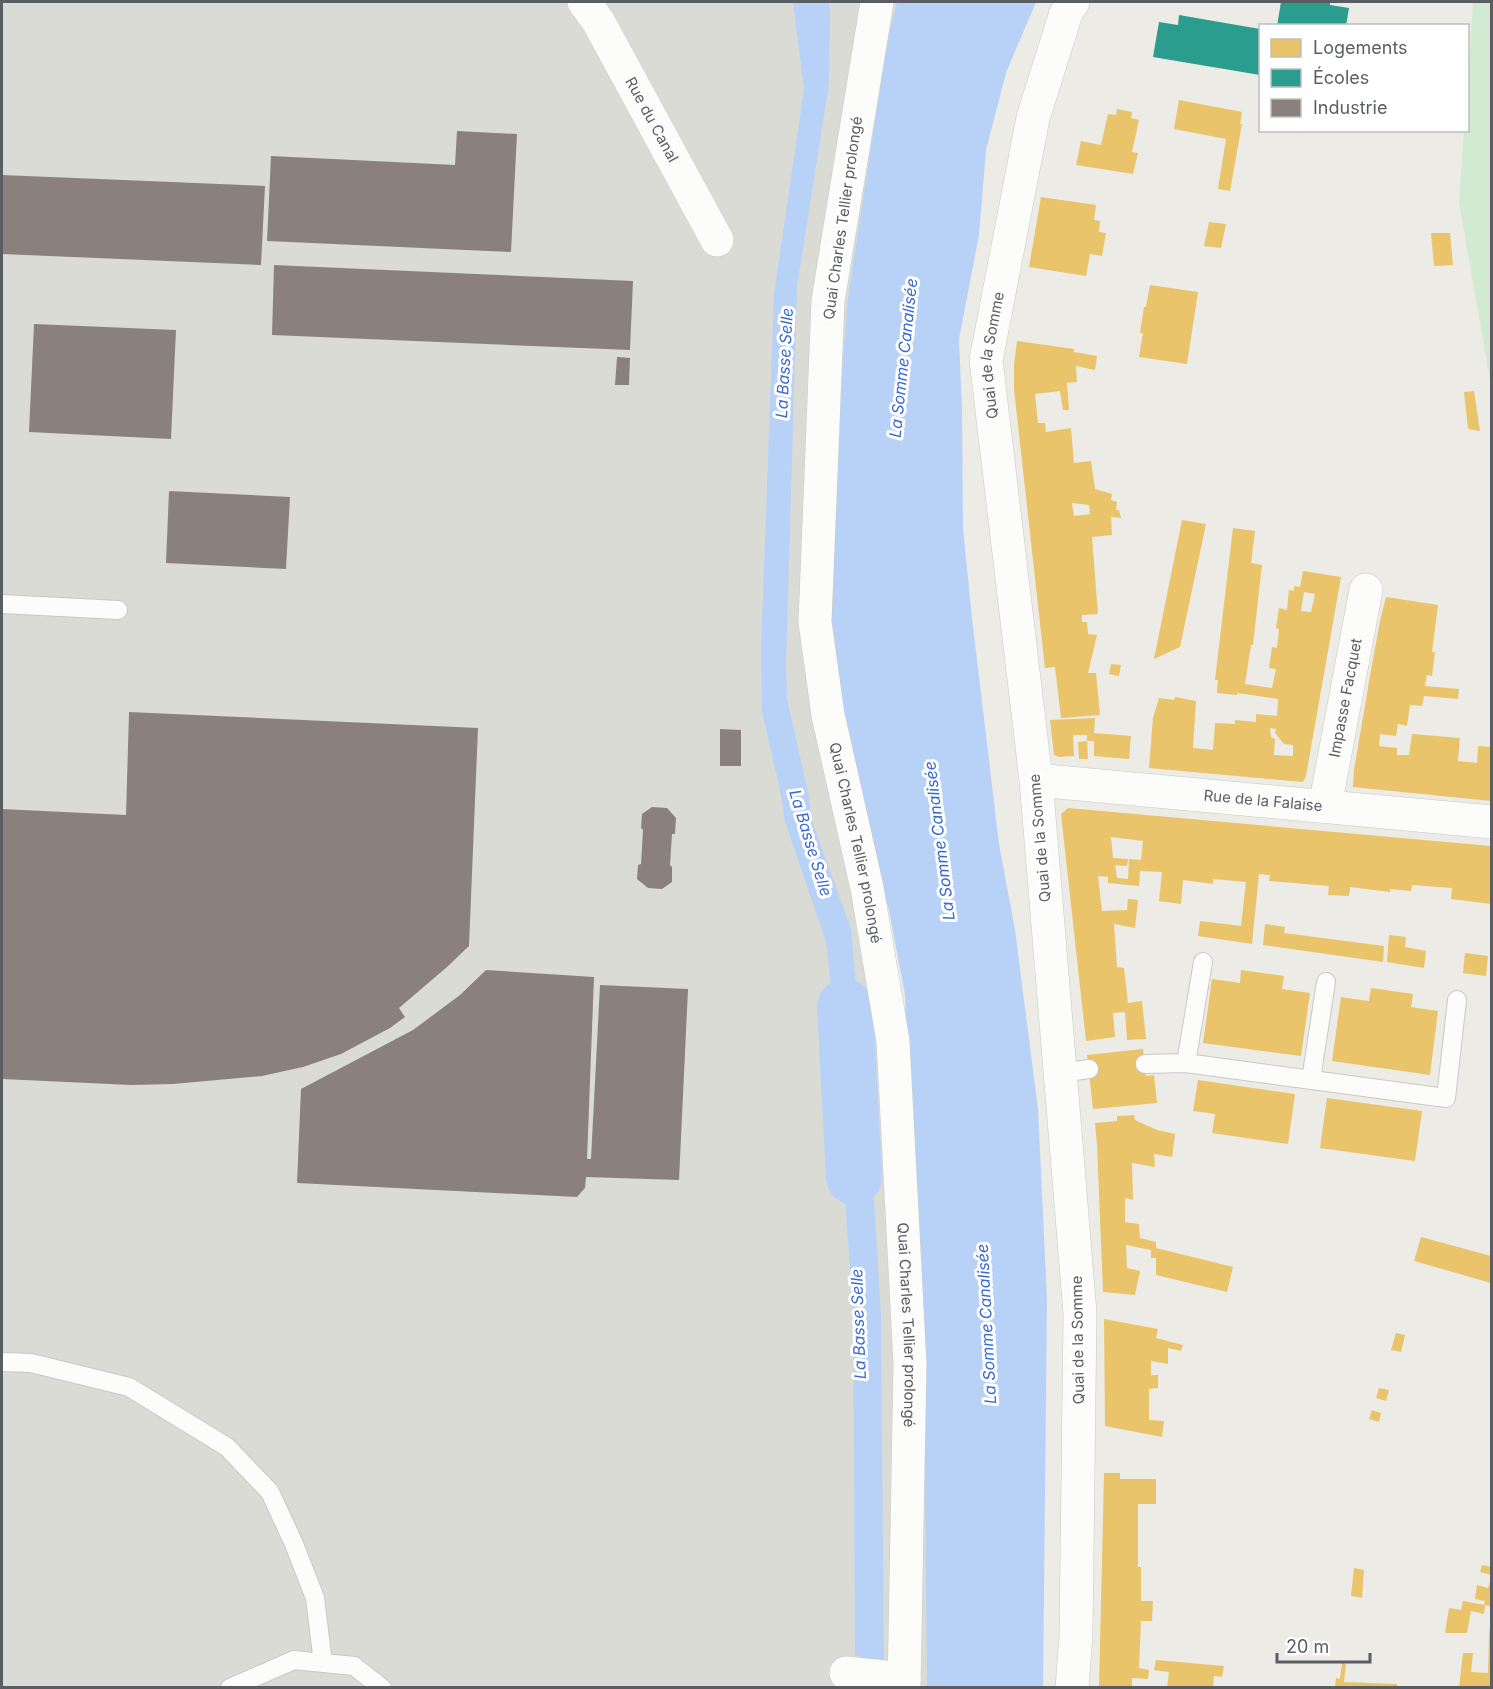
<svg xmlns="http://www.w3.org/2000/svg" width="1493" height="1689" font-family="Inter,sans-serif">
	<rect width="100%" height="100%" fill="#ecebe5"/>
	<path fill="#dbdbd5" d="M 2,2 L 946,2 L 851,634 L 910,1364 L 949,1687 L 2,1688 Z"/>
	<path fill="#d2ead2" d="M 1473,2 L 1492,2 L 1491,386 L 1459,202 L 1464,131 L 1468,130 L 1468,79 Z"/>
	<path fill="#b8d2f7" d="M 793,2 L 829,2 L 830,11 L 829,84 L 797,287 L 786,665 L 787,699 L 809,796 L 812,821 L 851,929 L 865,1079 L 842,1085 L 826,942 L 785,822 L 780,790 L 762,712 L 761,649 L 774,294 L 804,89 Z
		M 897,2 L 1036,2 L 1006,73 L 986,150 L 979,235 L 959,339 L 962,408 L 963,528 L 972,618 L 999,844 L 1015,930 L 1038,1109 L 1047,1299 L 1043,1687 L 927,1687 L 925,1481 L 922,1378 L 911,1174 L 905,995 L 889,910 L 827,690 L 834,468 L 848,298 L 887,42 Z
		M 866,1097 L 869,1114 L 881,1316 L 884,1665 L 882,1666 L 855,1655 L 853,1312 L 843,1169 L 842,1102 Z"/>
	<path fill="#e9c46a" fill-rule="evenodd" d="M 1179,100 L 1242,112 L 1240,124 L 1242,124 L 1230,191 L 1218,189 L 1226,139 L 1174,129 Z
		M 1117,109 L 1132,112 L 1131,118 L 1139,120 L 1132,152 L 1138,153 L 1133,174 L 1076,165 L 1081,141 L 1101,145 L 1108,114 L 1116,115 Z
		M 1041,197 L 1096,205 L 1094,220 L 1100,221 L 1099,232 L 1106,233 L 1102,256 L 1090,254 L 1086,276 L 1029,267 Z
		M 1209,222 L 1226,224 L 1221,248 L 1204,246 Z
		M 1431,233 L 1450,233 L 1453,265 L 1434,266 Z
		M 1150,285 L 1198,292 L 1187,364 L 1139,357 L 1143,333 L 1140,333 L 1144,307 L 1146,307 Z
		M 1017,341 L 1074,349 L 1074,352 L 1097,356 L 1095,370 L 1076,366 L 1077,382 L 1067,383 L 1069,410 L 1063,410 L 1060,391 L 1035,394 L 1038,423 L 1045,423 L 1046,432 L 1071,428 L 1074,463 L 1091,461 L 1095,489 L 1112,494 L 1111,500 L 1117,502 L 1116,510 L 1119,510 L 1121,518 L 1111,517 L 1112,535 L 1092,537 L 1098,614 L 1082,615 L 1082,622 L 1087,622 L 1088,634 L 1097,635 L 1088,673 L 1096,673 L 1100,715 L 1061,718 L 1055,667 L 1045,668 L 1014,389 L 1014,365 ZM 1072,503 L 1089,505 L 1090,514 L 1074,516 Z
		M 1474,391 L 1478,418 L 1480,431 L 1468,429 L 1464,392 Z
		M 1182,520 L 1206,524 L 1180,647 L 1154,659 Z
		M 1233,528 L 1255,531 L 1251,563 L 1262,565 L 1253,645 L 1251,645 L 1245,684 L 1272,688 L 1276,669 L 1269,668 L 1272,647 L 1277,648 L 1279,629 L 1276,628 L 1279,608 L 1287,610 L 1289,590 L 1294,591 L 1294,586 L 1300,587 L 1303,571 L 1341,577 L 1306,776 L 1303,782 L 1149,768 L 1153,718 L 1159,698 L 1174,700 L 1175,697 L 1196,701 L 1193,748 L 1213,750 L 1215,723 L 1235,724 L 1235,720 L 1256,722 L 1256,714 L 1277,716 L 1278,699 L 1237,693 L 1237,695 L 1217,693 L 1218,680 L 1215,680 ZM 1304,592 L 1315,594 L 1311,612 L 1301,611 ZM 1270,728 L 1276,729 L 1275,733 L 1284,744 L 1293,745 L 1293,756 L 1274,755 L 1275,739 L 1271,737 Z
		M 1386,597 L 1438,605 L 1432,652 L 1435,652 L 1432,676 L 1427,675 L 1425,686 L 1459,689 L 1458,699 L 1424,696 L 1422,706 L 1410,705 L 1407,726 L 1398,724 L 1396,736 L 1380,734 L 1379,746 L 1397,748 L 1397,755 L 1409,755 L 1412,734 L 1460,738 L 1458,761 L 1477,763 L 1478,746 L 1491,747 L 1491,801 L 1353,787 L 1354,770 L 1371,670 L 1380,621 Z
		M 1111,664 L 1121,665 L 1119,676 L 1109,674 Z
		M 1095,718 L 1094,733 L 1131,736 L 1129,759 L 1094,756 L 1094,741 L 1087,741 L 1087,735 L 1073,735 L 1074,756 L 1059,757 L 1054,755 L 1050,720 Z
		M 1087,741 L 1088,759 L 1079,759 L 1078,742 Z
		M 1068,808 L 1491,846 L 1491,904 L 1451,899 L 1452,888 L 1412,885 L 1411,891 L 1390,889 L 1390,892 L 1350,887 L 1349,896 L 1328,895 L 1329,886 L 1269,881 L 1270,875 L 1259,874 L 1252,944 L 1198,936 L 1200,921 L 1241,926 L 1246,882 L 1213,879 L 1213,884 L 1183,880 L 1181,904 L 1159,901 L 1162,872 L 1140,871 L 1139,886 L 1108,883 L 1108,877 L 1098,876 L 1102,911 L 1127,910 L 1128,899 L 1138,900 L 1135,928 L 1114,924 L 1117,967 L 1124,968 L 1128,1003 L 1142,1001 L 1146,1039 L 1127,1040 L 1125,1012 L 1113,1013 L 1115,1037 L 1086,1041 L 1061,814 ZM 1111,837 L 1143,841 L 1141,860 L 1129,859 L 1128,879 L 1117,878 L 1115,865 L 1127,866 L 1128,859 L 1113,858 Z
		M 1265,924 L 1285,927 L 1284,933 L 1384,946 L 1383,962 L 1263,945 Z
		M 1389,935 L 1406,937 L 1405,947 L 1426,951 L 1424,968 L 1387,962 Z
		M 1465,953 L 1488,956 L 1486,976 L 1463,973 Z
		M 1241,970 L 1284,976 L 1282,989 L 1310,993 L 1301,1056 L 1203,1043 L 1212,979 L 1240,983 Z
		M 1371,988 L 1413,994 L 1411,1007 L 1438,1011 L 1430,1075 L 1332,1061 L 1341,997 L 1369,1001 Z
		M 1143,1049 L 1146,1076 L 1154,1075 L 1157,1103 L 1093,1109 L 1087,1055 Z
		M 1198,1080 L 1295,1094 L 1288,1144 L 1212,1133 L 1215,1114 L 1193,1111 Z
		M 1327,1098 L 1422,1111 L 1415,1161 L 1320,1148 Z
		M 1134,1115 L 1135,1120 L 1157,1130 L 1175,1134 L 1172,1157 L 1154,1154 L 1155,1167 L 1132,1163 L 1133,1200 L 1125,1198 L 1125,1222 L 1139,1224 L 1140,1238 L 1156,1242 L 1156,1248 L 1233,1267 L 1227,1292 L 1156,1275 L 1156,1258 L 1151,1258 L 1151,1250 L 1126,1245 L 1127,1268 L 1140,1271 L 1135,1295 L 1103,1292 L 1097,1144 L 1095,1123 L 1117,1121 L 1117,1116 Z
		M 1421,1237 L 1491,1256 L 1491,1283 L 1414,1261 Z
		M 1104,1319 L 1158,1329 L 1156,1338 L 1183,1345 L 1181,1351 L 1168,1348 L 1168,1364 L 1151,1361 L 1151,1375 L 1158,1375 L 1158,1388 L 1149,1389 L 1149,1420 L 1164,1421 L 1162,1437 L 1105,1426 Z
		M 1396,1333 L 1405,1335 L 1401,1352 L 1391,1350 Z
		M 1379,1388 L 1389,1390 L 1386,1401 L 1376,1398 Z
		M 1372,1410 L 1381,1413 L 1379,1422 L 1369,1419 Z
		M 1104,1473 L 1120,1473 L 1120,1479 L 1156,1479 L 1156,1504 L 1138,1504 L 1138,1567 L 1141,1567 L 1141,1601 L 1153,1601 L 1152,1621 L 1141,1621 L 1139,1668 L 1149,1670 L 1148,1679 L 1132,1678 L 1132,1688 L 1099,1688 Z
		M 1482,1565 L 1491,1567 L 1491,1575 L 1480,1572 Z
		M 1354,1568 L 1364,1570 L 1362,1598 L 1351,1596 Z
		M 1491,1578 L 1491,1606 L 1484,1605 L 1485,1601 L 1475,1599 L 1477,1585 L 1488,1588 Z
		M 1463,1601 L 1485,1605 L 1484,1614 L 1471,1611 L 1467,1633 L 1445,1633 L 1449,1608 L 1461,1610 Z
		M 1490,1626 L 1491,1688 L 1459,1688 L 1463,1653 L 1473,1653 L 1471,1672 L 1488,1673 L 1489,1634 Z
		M 1156,1660 L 1224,1666 L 1222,1677 L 1214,1676 L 1213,1688 L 1167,1688 L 1169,1672 L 1154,1670 Z
		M 1342,1663 L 1346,1664 L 1344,1682 L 1397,1684 L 1397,1688 L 1335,1688 L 1336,1678 L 1340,1679 Z"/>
	<path fill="#2a9d8f" d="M 1281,2 L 1330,2 L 1330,5 L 1349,8 L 1346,26 L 1277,26 Z
		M 1179,15 L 1260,29 L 1260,75 L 1153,57 L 1159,22 L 1178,25 Z"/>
	<path fill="#8a817c" d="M 457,131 L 517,134 L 511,252 L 267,241 L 271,156 L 455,165 Z
		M 2,175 L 265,186 L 261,265 L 2,254 Z
		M 274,265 L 633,281 L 630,350 L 272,335 Z
		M 34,324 L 176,330 L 171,439 L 29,432 Z
		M 617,357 L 630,358 L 629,385 L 615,385 Z
		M 169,491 L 290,497 L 286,569 L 166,563 Z
		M 129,712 L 478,728 L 469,946 L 447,967 L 399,1008 L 405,1017 L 390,1028 L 341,1054 L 303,1067 L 262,1076 L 173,1084 L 131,1085 L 2,1079 L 2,809 L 126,815 Z
		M 720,729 L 741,730 L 741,766 L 720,766 Z
		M 652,807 L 667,808 L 676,818 L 675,834 L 672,834 L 670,865 L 672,867 L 672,882 L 662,889 L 648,888 L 637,879 L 638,865 L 641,864 L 643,830 L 641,828 L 642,814 Z
		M 486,970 L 594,977 L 587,1159 L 591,1159 L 600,985 L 688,989 L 679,1180 L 586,1177 L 585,1188 L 577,1197 L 297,1183 L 301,1089 L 413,1030 L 460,995 Z"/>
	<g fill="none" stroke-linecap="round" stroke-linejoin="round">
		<path stroke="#b8d2f7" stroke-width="56" d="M 845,1007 L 854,1177"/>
		<defs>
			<path id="service" d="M 2,604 L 118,610
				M 1186,1063 L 1203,962
				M 1145,1064 L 1186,1063 L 1446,1098 L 1457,1000
				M 1060,1073 L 1089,1069
				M 1311,1080 L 1326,982
				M 2,1362 L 31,1363 L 129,1387 L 227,1447 L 270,1492 L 294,1544 L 315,1598 L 323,1663
				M 230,1688 L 294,1660 L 354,1666 L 382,1688"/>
			<g id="minor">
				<path id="s1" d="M 584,2 L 598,21 L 717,240"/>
				<path id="s2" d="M 877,2 L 828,301 L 815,622 L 828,715 L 867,888 L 893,1041 L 910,1364 L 904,1688"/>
				<path id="s3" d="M 1036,780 L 1492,822"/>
				<path id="s4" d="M 1325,806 L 1366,590"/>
				<path d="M 846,1673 L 904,1679"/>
				<path id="s5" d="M 1072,1688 L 1076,1636 L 1080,1313 L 1036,780 L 986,360 L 1033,118 L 1066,13 L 1073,2"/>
			</g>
		</defs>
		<use href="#service" stroke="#c8c9c8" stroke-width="20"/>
		<use href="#minor" stroke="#c8c9c8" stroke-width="34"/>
		<use href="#service" stroke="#fcfcfb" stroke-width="18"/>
		<use href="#minor" stroke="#fcfcfb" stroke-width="33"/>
	</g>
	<g text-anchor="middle" stroke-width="6" stroke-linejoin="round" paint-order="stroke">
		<g font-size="15" fill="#5b5d65" stroke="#fff">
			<text dy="5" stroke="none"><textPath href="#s1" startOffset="136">Rue du Canal</textPath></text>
			<text transform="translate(843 218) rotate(-82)" y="5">Quai Charles Tellier prolongé</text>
			<text dy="5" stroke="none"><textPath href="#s5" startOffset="1338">Quai de la Somme</textPath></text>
			<text dy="5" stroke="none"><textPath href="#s4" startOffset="110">Impasse Facquet</textPath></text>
			<text dy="5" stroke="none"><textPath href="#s3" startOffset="228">Rue de la Falaise</textPath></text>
			<text transform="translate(1040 838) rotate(-95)" y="5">Quai de la Somme</text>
			<text dy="5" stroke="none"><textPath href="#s2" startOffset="849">Quai Charles Tellier prolongé</textPath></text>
			<text dy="5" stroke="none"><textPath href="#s2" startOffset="1335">Quai Charles Tellier prolongé</textPath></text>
			<text transform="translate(1078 1340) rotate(-91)" y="5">Quai de la Somme</text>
		</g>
		<g font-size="16" font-style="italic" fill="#396ace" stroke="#fff">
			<text transform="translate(903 358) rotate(-84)" y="6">La Somme Canalisée</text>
			<text transform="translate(784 363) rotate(-87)" y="6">La Basse Selle</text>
			<text transform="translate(939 841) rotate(-97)" y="6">La Somme Canalisée</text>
			<text transform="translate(811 843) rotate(73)" y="6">La Basse Selle</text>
			<text transform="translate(858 1324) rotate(-92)" y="6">La Basse Selle</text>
			<text transform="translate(986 1324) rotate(-93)" y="6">La Somme Canalisée</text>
		</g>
	</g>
	<rect width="1493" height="1689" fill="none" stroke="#5b5d65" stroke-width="6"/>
	<rect x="1259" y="24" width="210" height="108" fill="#ffffff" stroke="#bdbec1" stroke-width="1.5"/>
	<rect x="1271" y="39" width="30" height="18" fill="#e9c46a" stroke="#bdbec1" stroke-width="1.5"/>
	<text x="1313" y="54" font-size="18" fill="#5b5d65">Logements</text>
	<rect x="1271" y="69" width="30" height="18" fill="#2a9d8f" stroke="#bdbec1" stroke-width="1.5"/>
	<text x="1313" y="84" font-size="18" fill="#5b5d65">Écoles</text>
	<rect x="1271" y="99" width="30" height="18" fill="#8a817c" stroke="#bdbec1" stroke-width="1.5"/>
	<text x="1313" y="114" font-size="18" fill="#5b5d65">Industrie</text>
	<path d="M1277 1653v9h93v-9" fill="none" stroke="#5b5d65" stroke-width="3"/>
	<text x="1286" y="1653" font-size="18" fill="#5b5d65" stroke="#ffffff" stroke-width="4.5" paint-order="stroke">20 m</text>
</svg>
